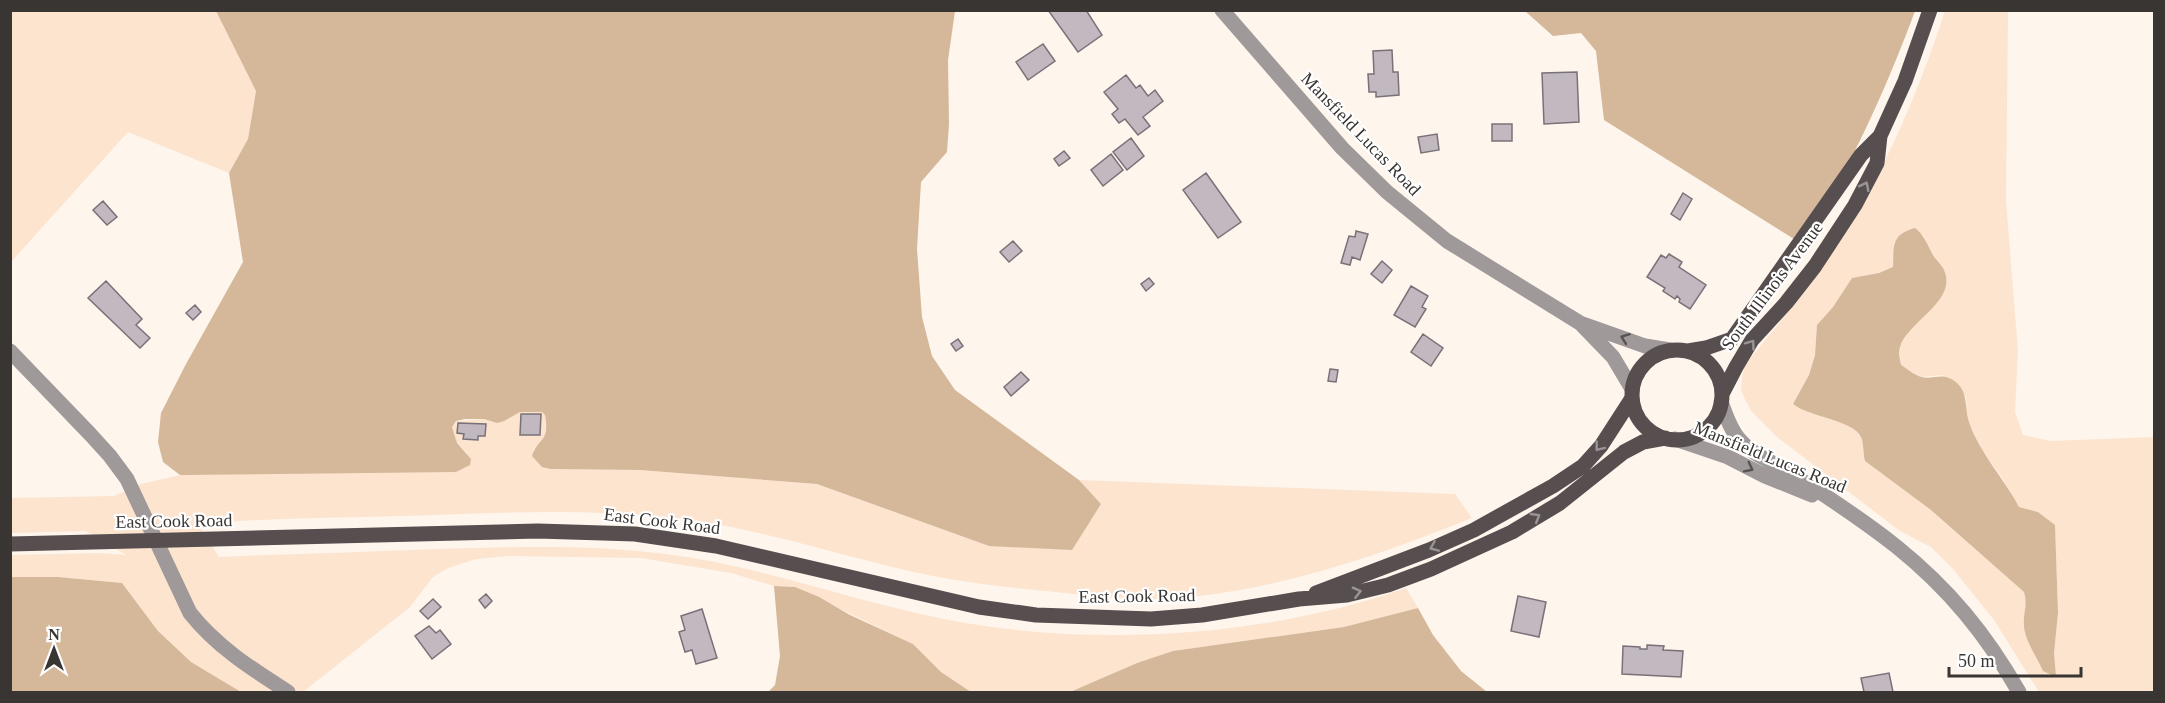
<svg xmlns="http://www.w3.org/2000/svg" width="2165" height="703" font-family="Georgia,serif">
	<rect width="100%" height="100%" fill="#fef5ed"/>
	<path fill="#fce4ce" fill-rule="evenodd" d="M 11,11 L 216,11 L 256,91 L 248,139 L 229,173 L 128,132 L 11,262 Z
		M 1945,11 L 2008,11 L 2006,201 L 2018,351 L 2015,412 L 2023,435 L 2051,441 L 2154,437 L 2154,692 L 2039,692 L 1994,620 L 1953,569 L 1931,547 L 1900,531 L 1777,437 L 1751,411 L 1741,391 L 1742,376 L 1746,364 C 1772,331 1801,298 1825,263 C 1880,183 1915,102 1945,11 ZM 1923,234 L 1932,253 L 1945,272 L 1933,307 L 1910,329 L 1899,348 L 1901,366 L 1921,377 L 1943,375 L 1966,397 L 1968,420 L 1981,449 L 2001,476 L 2019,507 L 2038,512 L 2055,525 L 2058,613 L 2054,653 L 2055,677 C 2045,666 2032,654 2027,639 C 2023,625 2028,608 2024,592 L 1931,510 L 1865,461 C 1863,454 1864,443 1861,437 C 1853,420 1809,417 1793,404 L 1809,375 L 1815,354 L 1817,325 L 1833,307 L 1852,278 L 1879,273 L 1893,267 L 1894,243 Z
		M 520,412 L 542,412 L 545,415 C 547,429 546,441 533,450 L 551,469 L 640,470 L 817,484 L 989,546 L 1101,504 L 1079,480 L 1455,494 L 1472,518 C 1379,555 1291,586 1191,597 C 1146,602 1100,597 1055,592 C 1014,588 973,584 933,576 C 844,558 757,526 666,517 C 578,508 488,513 400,516 C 333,518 265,518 198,524 L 219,557 C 291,554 364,552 436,549 C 513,547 589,544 665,554 C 755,565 841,597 930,616 C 1080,649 1261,639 1406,588 L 1418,608 L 1344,627 L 1173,651 L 1137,663 L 1070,692 L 971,692 L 941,672 L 913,644 L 795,587 L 774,586 L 731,573 L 641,558 L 509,556 L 476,559 L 448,568 L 433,577 L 410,607 L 303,692 L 241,692 L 191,662 L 158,631 L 122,583 L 58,577 L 11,577 L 10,555 L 99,553 L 126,555 L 86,531 L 11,533 L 11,498 L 114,496 L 141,484 L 180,475 L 468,454 L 457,443 L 452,427 L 456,421 L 484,419 L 497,423 Z"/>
	<path fill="#d5b799" d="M 216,11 L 955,11 L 948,60 L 949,124 L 947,152 L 921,182 L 917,249 L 922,317 L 932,356 L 955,390 L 1079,480 L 1101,504 L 1072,550 L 989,546 L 817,484 L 640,470 L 551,469 L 542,467 L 532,456 C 538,437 550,443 545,415 L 542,412 L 520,412 L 504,421 L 497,423 L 484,419 L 465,419 L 456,421 L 452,427 L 457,443 L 471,459 L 470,465 L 456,472 L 180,475 L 163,462 L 158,442 L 161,413 L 186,364 L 243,262 L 229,173 L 248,139 L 256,91 Z
		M 1525,11 L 1915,11 C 1885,92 1849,171 1802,244 L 1604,120 L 1596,51 L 1581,33 L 1553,36 Z
		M 1915,228 C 1925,236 1927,244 1933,255 C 1936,260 1942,265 1944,270 C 1958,301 1908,321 1900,347 C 1898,352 1900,360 1901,365 C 1907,369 1915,375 1921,377 C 1935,380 1943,371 1957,383 C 1968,393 1965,409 1969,422 C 1980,454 2004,478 2019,507 L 2038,512 L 2055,525 L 2058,613 L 2054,653 L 2056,677 L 2043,671 C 2037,657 2025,641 2024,626 C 2023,612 2028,607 2024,592 L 1931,510 L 1865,461 C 1863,454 1864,443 1861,437 C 1853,420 1809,417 1793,404 L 1809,375 L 1815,355 L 1817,325 L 1833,307 L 1852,278 L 1879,273 L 1893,267 C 1894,245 1891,235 1915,228 Z
		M 11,577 L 58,577 L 122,583 L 158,631 L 191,662 L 241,692 L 11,692 Z
		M 774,586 L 795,587 L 819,597 L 850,615 L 913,644 L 941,672 L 971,692 L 768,692 L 775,685 L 780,656 Z
		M 1418,608 L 1433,635 L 1461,671 L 1487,692 L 1070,692 L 1137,663 L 1173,651 L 1344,627 Z"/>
	<path fill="#c2b9c0" stroke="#797178" stroke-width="1.5" d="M 1048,10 L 1086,10 L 1102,35 L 1078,52 Z
		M 1043,44 L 1055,61 L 1028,80 L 1016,62 Z
		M 1392,50 L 1393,72 L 1398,72 L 1399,95 L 1376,97 L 1376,92 L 1369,92 L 1368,74 L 1374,74 L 1373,51 Z
		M 1577,72 L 1579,122 L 1544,124 L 1542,73 Z
		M 1126,75 L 1136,88 L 1140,85 L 1148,96 L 1155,90 L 1163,101 L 1143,117 L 1150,126 L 1138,135 L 1125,119 L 1119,123 L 1112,114 L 1118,109 L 1104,92 Z
		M 1492,124 L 1512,124 L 1512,141 L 1492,141 Z
		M 1437,134 L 1439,150 L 1421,153 L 1418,137 Z
		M 1131,138 L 1144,156 L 1127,170 L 1113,152 Z
		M 1064,151 L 1070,158 L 1059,166 L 1054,159 Z
		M 1111,154 L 1123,170 L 1103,186 L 1091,170 Z
		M 1206,173 L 1241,222 L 1218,238 L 1183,190 Z
		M 1683,193 L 1692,199 L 1680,220 L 1671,214 Z
		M 103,201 L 117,217 L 107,225 L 93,210 Z
		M 1356,231 L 1368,234 L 1360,260 L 1352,257 L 1350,265 L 1341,263 L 1349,236 L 1355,237 Z
		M 1013,241 L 1022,251 L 1009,262 L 1000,252 Z
		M 1669,254 L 1682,262 L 1679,267 L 1706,285 L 1690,309 L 1679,302 L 1680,299 L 1677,296 L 1675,299 L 1663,291 L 1665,288 L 1647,277 L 1661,255 L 1666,258 Z
		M 1382,261 L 1392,270 L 1382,283 L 1371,274 Z
		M 1149,278 L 1154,284 L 1146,291 L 1141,284 Z
		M 106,281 L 142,319 L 136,325 L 150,338 L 140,348 L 88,298 Z
		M 1411,286 L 1428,296 L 1422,307 L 1426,309 L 1415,327 L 1394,315 Z
		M 195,305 L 201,312 L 193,320 L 186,313 Z
		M 1423,334 L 1443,348 L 1431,366 L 1411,352 Z
		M 958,339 L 963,346 L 956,351 L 951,344 Z
		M 1330,369 L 1338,370 L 1336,382 L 1328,381 Z
		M 1021,372 L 1029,380 L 1011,396 L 1004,387 Z
		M 521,414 L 541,414 L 540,435 L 520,435 Z
		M 458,423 L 486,424 L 485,436 L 478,436 L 478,440 L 463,439 L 464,434 L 457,433 Z
		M 486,594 L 492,601 L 485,608 L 479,600 Z
		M 1518,596 L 1546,602 L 1539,637 L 1511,631 Z
		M 433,599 L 441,607 L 428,619 L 420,611 Z
		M 702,609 L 717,658 L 696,664 L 692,650 L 685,652 L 679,632 L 685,630 L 681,616 Z
		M 429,626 L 436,633 L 440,630 L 451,644 L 432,659 L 415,636 Z
		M 1647,645 L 1664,646 L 1663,650 L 1683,651 L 1681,677 L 1622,674 L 1623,646 L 1640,647 L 1640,649 L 1647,649 Z
		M 1889,673 L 1893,692 L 1864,692 L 1861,678 Z"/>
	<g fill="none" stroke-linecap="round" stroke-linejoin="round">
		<path stroke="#9f999a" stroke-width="15" d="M 1222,10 L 1342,148 L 1387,192 L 1447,241 L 1580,323 L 1645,346 L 1670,350
			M 1582,325 L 1613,357 L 1632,389
			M 10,351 L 90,434 L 110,456 L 127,479 L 190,613 C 217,647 252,669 288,692
			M 1721,402 C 1726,415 1730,429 1739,439 C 1752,455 1775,463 1792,474 C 1828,497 1863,520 1897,547 C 1949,589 1986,634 2019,692
			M 1675,439 L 1728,457 L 1765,476 L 1812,495"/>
		<path stroke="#574e4f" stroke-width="15" d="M1632 395a45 45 0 1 1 90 0a45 45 0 1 1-90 0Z
			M 1688,351 L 1706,348 L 1732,339 L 1861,155 L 1880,136
			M 1722,394 L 1736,367 L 1752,340 L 1786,303 L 1815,266 L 1855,205 L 1877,163 L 1880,136 L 1905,81 L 1930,10
			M 10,544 L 538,531 L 635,534 L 716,546 L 979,607 L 1036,615 L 1151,619 L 1202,615 L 1299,599 L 1347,595 L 1388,585 L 1431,569 L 1512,532 L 1560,503 L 1624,452 L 1643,442 L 1665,438
			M 1316,593 L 1429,550 L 1474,530 L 1553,486 L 1583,466 L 1601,446 L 1632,398"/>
	</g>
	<defs><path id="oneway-chevron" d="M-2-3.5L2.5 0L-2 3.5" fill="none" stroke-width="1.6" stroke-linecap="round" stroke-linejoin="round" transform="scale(1.5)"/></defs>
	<g stroke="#9a9595">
		<use href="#oneway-chevron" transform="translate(1865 186) rotate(-63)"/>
		<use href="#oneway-chevron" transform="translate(1751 344) rotate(-54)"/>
		<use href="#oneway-chevron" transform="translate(1599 447) rotate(128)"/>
		<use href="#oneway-chevron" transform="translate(1536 517) rotate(-31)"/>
		<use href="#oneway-chevron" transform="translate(1434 547) rotate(157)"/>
		<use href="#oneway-chevron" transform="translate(1357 592) rotate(-14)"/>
	</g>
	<g stroke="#575351">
		<use href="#oneway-chevron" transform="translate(1625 338) rotate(-159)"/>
		<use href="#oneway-chevron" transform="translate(1749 468) rotate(27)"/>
	</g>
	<g text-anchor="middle" stroke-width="4.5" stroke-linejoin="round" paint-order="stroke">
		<g font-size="18" fill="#383532" stroke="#fff">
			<text transform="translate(1361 134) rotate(46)" y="6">Mansfield Lucas Road</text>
			<text transform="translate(1772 286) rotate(-53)" y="6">South Illinois Avenue</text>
			<text transform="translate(1770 457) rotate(22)" y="6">Mansfield Lucas Road</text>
			<text transform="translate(174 521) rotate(-1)" y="6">East Cook Road</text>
			<text transform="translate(662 521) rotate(7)" y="6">East Cook Road</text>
			<text transform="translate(1137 596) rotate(-1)" y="6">East Cook Road</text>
		</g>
	</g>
	<rect width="2165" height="703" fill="none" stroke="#383532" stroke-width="24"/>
	<g transform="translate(54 649)" stroke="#ffffff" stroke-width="4.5" paint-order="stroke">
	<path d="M0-4.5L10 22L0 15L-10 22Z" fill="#383532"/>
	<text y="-9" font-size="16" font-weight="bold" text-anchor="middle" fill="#383532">N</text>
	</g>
	<path d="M1949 667v9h132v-9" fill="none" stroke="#383532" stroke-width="3"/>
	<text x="1958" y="667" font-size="18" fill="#383532" stroke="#ffffff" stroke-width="4.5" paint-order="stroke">50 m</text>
</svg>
